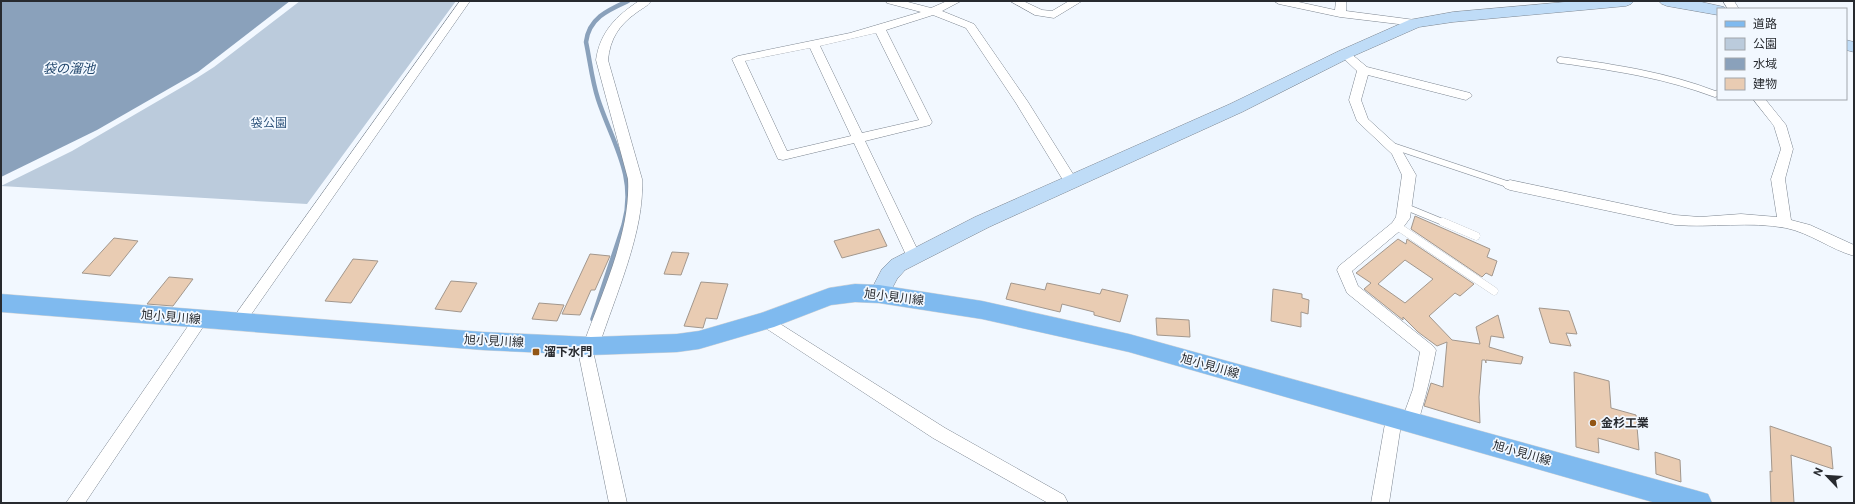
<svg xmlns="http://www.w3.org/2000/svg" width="1855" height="504" font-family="Roboto,'Noto Sans JP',sans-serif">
	<rect width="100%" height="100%" fill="#f2f8ff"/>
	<path fill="#bbcbdc" d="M 300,1 L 456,1 L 307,204 L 1,186 L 72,151 L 189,83 L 214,67 Z"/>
	<path fill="#8aa1bb" d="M 1,1 L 290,1 L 198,72 L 97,130 L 1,177 Z"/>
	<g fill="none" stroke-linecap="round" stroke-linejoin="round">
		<path stroke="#8aa1bb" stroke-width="4.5" d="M 624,223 C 637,176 612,142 598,99 C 592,81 590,61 586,42 C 589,18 608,10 628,1"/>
		<path stroke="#8aa1bb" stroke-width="5.5" d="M 593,319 L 625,222"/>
	</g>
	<path fill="#e9ccb3" stroke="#a2978d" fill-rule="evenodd" d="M 1415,216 L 1490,249 L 1487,257 L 1497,261 L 1492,276 L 1486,273 L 1482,277 L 1411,229 Z
		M 879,229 L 887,246 L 842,258 L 834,241 Z
		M 114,238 L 138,241 L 110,276 L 82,273 Z
		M 1398,239 L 1406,244 L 1407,239 L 1474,284 L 1460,296 L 1455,293 L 1429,316 L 1452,340 L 1480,344 L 1476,327 L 1498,315 L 1504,338 L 1491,336 L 1489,347 L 1523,357 L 1521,364 L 1486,360 L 1486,363 L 1485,360 L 1482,360 L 1479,397 L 1480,423 L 1424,406 L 1431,383 L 1443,387 L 1447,342 L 1437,346 L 1418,332 L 1403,317 L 1403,320 L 1364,289 L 1371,283 L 1356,273 ZM 1405,260 L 1433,279 L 1405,303 L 1378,284 Z
		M 672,252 L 689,253 L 681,275 L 664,274 Z
		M 590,254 L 610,256 L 595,290 L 591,290 L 580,315 L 562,314 Z
		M 353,259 L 378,261 L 351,303 L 325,301 Z
		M 169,277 L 193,279 L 173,306 L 147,304 Z
		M 451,281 L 477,283 L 461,312 L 435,309 Z
		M 701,282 L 728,284 L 717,319 L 706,318 L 703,328 L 684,326 Z
		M 1011,283 L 1045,290 L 1047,283 L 1100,294 L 1102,289 L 1128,295 L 1120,322 L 1094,315 L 1094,312 L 1062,304 L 1060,312 L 1006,299 Z
		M 1273,289 L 1302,294 L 1302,298 L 1309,300 L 1308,314 L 1301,312 L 1301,327 L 1271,321 Z
		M 539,303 L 564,305 L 557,321 L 532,319 Z
		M 1539,308 L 1569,311 L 1577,334 L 1566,333 L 1571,346 L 1550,343 Z
		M 1156,318 L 1189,320 L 1190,337 L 1157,335 Z
		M 1574,372 L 1609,381 L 1611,408 L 1636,415 L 1639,450 L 1598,438 L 1599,453 L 1576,447 Z
		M 1770,426 L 1831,447 L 1833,469 L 1791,455 L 1794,503 L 1771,503 L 1770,471 L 1772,472 Z
		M 1655,452 L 1680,460 L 1681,482 L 1656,474 Z"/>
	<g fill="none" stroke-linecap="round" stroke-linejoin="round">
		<defs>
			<path id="lane-far1" d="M 1560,60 C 1613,67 1665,75 1715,94 L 1718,93
				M 1393,146 L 1510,185
				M 1406,207 L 1445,223"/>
			<path id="lane" d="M 1443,222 L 1476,236
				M 1397,226 L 1494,291"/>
			<path id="street" d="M 460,1 L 470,1 L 243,326 L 238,328 L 233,326 L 231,322 L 233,318 Z
				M 639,1 L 651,1 C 648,6 641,9 636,13 C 619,25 610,39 608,60 L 642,179 C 645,231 615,296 599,346 L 596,350 L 593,351 L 627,503 L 609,503 L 577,346 L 580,342 L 585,340 C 603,291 631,231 628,179 L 596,60 C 600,32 616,16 639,1 Z
				M 886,1 L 904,1 L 931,8 L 947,1 L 961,1 L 942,11 L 974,24 L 1028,102 L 1078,182 L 1076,185 L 1066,185 L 1016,103 L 966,28 L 933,15 L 886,30 L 932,122 L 930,125 L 865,141 L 921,257 L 919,261 L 914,262 L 909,261 L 907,257 L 854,143 L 783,160 L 778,159 L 732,59 L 738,56 L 850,33 L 921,12 L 887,3 ZM 876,33 L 919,120 L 862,133 L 820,46 ZM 810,48 L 851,136 L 787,151 L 745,61 Z
				M 1010,1 L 1023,1 L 1042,10 L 1052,11 L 1069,1 L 1082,1 L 1054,18 L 1035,15 Z
				M 1274,1 L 1294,1 L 1335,10 L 1336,1 L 1346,1 L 1346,11 L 1415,20 L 1421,23 L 1415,26 L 1340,17 L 1279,4 Z
				M 1723,1 L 1734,1 L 1739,9 L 1728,9 Z
				M 1345,51 L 1349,52 L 1367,67 L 1470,93 L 1472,96 L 1466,100 L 1368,75 L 1361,100 L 1368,119 L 1401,149 L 1416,175 L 1410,218 L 1402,229 L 1352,271 L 1358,286 L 1433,346 L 1436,350 C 1432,371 1427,391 1421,412 C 1419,417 1420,422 1418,427 L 1412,429 L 1406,427 L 1404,422 L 1404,414 L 1413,389 L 1420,352 L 1347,293 L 1337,270 L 1339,266 L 1392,223 L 1396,217 L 1402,175 L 1392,154 L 1357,121 L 1349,100 L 1357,71 L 1339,54 Z
				M 1753,99 L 1765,99 L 1786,125 L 1793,149 L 1785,179 L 1791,220 L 1810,225 L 1854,245 L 1854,256 C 1830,249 1810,233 1786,228 C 1749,221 1712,228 1675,225 L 1510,190 L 1505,188 L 1503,185 L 1505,182 L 1510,180 L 1675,215 L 1700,217 L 1741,214 L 1777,217 L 1771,179 L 1781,149 L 1774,126 Z
				M 200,314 L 205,316 L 207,320 L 205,324 L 85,503 L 66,503 L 195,316 Z
				M 766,315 L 945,428 L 1064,495 L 1068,503 L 1048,503 L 933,438 L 761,325 L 759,321 L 761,317 Z
				M 1394,411 L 1400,413 L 1402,418 L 1389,503 L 1371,503 L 1386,418 L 1388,413 Z"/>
			<path id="secondary" d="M 1576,1 L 1634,1 L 1631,4 L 1626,6 L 1453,22 L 1419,27 L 1351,57 L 1242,112 L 989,227 L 905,270 L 897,279 L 886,300 L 879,302 L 872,300 L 869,294 L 882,269 L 891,260 L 975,217 L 1230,104 L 1339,51 L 1409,20 L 1453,12 Z
				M 1659,1 L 1697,1 L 1724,7 L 1725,9 L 1718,9 L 1718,15 L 1667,6 L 1662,4 Z
				M 1846,40 L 1854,42 L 1854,52 L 1846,50 Z"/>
			<path id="primary" d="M 855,284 L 879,285 L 982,301 L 1129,334 L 1698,491 L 1708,494 L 1712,503 L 1656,503 L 1129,352 L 982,319 L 879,303 L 855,302 L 831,305 L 774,327 L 699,349 L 677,352 L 591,355 L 483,350 L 1,312 L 1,294 L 483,332 L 591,337 L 677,334 L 699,331 L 761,313 L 829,288 Z"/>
		</defs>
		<use href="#lane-far1" stroke="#7c8590" stroke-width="7"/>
		<use href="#lane" stroke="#7c8590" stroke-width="8"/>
		<use href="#street" stroke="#7c8590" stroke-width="1"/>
		<use href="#secondary" stroke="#7c8590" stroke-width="1"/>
		<use href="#primary" stroke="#d4d4d5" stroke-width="1"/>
		<use href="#lane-far1" stroke="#fff" stroke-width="6"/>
		<use href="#lane" stroke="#fff" stroke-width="8"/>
		<use href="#street" fill="#fff" fill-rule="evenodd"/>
		<use href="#secondary" fill="#bfdcf7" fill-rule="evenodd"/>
		<use href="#primary" fill="#7fbaef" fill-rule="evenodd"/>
	</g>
	<g fill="#925615" stroke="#f2f8ff" stroke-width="1.5">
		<rect x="532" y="348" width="8" height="8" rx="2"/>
		<circle cx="1593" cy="423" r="4"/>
	</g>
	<g text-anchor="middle" stroke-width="3.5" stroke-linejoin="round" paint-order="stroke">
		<g font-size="12" fill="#31567d" stroke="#f2f8ff">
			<text x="269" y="127">袋公園</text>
		</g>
		<g font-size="12" fill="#272a2f" stroke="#f2f8ff">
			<text transform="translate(894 297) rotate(7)" y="4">旭小見川線</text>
			<text transform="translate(171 317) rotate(5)" y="4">旭小見川線</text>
			<text transform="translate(494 341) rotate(3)" y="4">旭小見川線</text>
			<text transform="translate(1210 366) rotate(16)" y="4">旭小見川線</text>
			<text transform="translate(1522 453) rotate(16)" y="4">旭小見川線</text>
		</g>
		<g font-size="12" font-weight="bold" fill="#272a2f" stroke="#f2f8ff" text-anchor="start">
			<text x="544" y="356">溜下水門</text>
			<text x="1601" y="427">金杉工業</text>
		</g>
		<g font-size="13" font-style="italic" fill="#22476d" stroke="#f2f8ff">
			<text x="69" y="73">袋の溜池</text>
		</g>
	</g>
	<rect width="1855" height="504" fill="none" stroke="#272a2f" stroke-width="4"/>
	<rect x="1717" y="8" width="130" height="92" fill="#f2f8ff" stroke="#a1a6ac"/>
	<rect x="1725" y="21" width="20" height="6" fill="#7fbaef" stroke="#a1a6ac"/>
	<text x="1753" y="28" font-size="12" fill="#272a2f">道路</text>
	<rect x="1725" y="38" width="20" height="12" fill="#bbcbdc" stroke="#a1a6ac"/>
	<text x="1753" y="48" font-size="12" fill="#272a2f">公園</text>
	<rect x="1725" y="58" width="20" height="12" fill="#8aa1bb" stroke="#a1a6ac"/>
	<text x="1753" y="68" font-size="12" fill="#272a2f">水域</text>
	<rect x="1725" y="78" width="20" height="12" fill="#e9ccb3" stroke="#a1a6ac"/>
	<text x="1753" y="88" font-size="12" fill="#272a2f">建物</text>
	<g transform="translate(1827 476) rotate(295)" stroke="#f2f8ff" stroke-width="3" paint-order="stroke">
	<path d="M0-3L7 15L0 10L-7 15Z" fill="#272a2f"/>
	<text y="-6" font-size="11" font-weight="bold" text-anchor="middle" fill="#272a2f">N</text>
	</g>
</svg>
